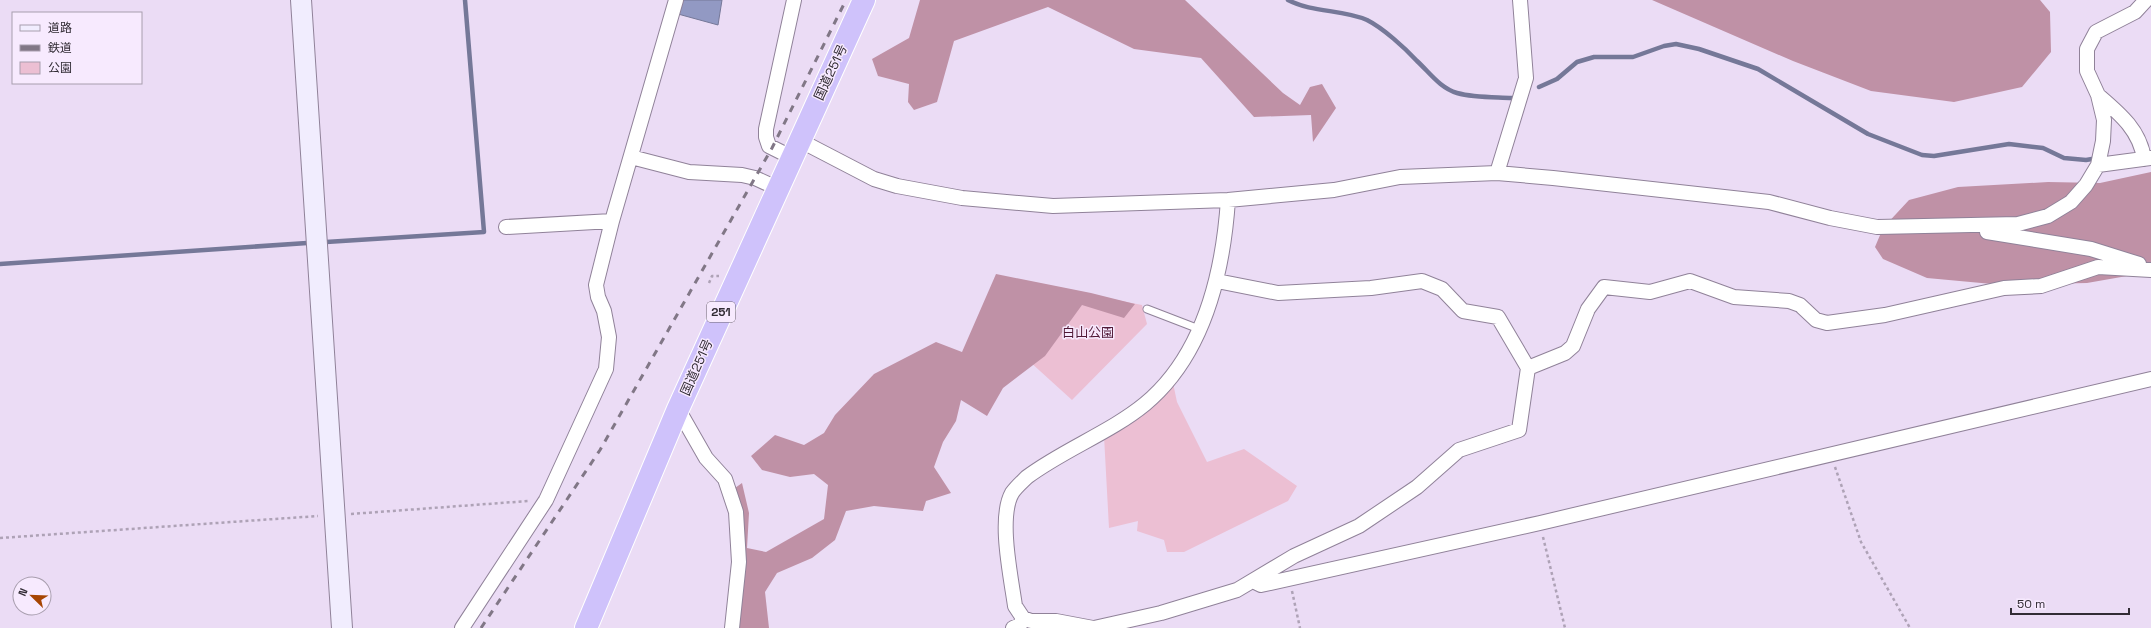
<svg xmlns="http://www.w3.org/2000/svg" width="2151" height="628" font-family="'Space Grotesk','Noto Sans JP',sans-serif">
	<rect width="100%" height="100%" fill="#ebdcf5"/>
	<path fill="#ecbfd3" d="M 1071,291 L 1142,305 L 1147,324 L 1072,400 L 1029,361 Z
		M 1173,383 L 1177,402 L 1207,462 L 1244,449 L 1297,486 L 1288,501 L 1184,552 L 1167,552 L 1164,540 L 1137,531 L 1138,521 L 1109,528 L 1104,436 Z"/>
	<path fill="#bf91a6" d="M 920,0 L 1185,0 L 1283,93 L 1300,105 L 1310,87 L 1322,84 L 1336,108 L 1313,142 L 1311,115 L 1254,117 L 1201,58 L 1134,49 L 1048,7 L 954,41 L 937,102 L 914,110 L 908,102 L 909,84 L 878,76 L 872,59 L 909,38 Z
		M 1652,0 L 2040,0 L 2050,12 L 2051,52 L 2022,87 L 1954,102 L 1871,91 L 1793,61 Z
		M 2151,172 L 2151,270 L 2144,273 L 2087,283 L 2003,285 L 1927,278 L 1883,259 L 1875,247 L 1883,228 L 1909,200 L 1958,187 L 2048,182 L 2100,183 Z
		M 996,274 L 1091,293 L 1135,304 L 1124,318 L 1082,305 L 1045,356 L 1003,388 L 987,416 L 961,400 L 956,421 L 943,442 L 934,467 L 951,493 L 926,501 L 923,511 L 874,506 L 846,511 L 835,540 L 812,558 L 777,573 L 765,592 L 769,628 L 738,628 L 735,488 L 742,483 L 749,513 L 747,548 L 766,552 L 824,519 L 828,485 L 814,474 L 790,477 L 762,470 L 751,456 L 775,435 L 804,445 L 824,433 L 835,415 L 874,374 L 936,342 L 962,352 Z"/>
	<path fill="#9299c3" stroke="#757898" d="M 683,0 L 722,0 L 718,25 L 678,14 Z"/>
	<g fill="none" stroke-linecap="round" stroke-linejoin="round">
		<path stroke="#757898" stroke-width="4.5" d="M 1288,0 C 1313,13 1342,9 1367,20 C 1383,28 1405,48 1417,61 C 1430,73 1440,88 1457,93 C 1475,98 1494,97 1512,98
			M 1539,87 L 1557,79 L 1577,62 L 1594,57 L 1633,57 L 1664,46 L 1676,44 L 1699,49 L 1758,69 L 1868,134 L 1922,155 L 1934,156 L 2009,144 L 2043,148 L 2064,158 L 2086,160 L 2098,158
			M 326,242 L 484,232 L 465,0
			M 0,264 L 307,243"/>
		<defs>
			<path id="lane" d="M 1147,309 L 1199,329"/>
			<path id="street" d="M 2098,95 C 2119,113 2140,130 2144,159
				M 799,140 L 874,179 L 897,186 L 962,198 L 1053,206 L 1228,200 L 1334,190 L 1400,177 L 1497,173 L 1553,178 L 1769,202 L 1830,218 L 1877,227 L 2018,224 L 2048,216 L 2071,202 L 2086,185 L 2098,165 L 2103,141 L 2104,120 L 2098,95 L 2087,71 L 2087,49 L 2096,32 L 2135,12 L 2146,0
				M 631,157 L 689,172 L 742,175 L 755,178 L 777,188
				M 791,157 L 769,146 L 766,137 L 766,129 L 794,0
				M 2098,165 L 2151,158
				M 1497,173 L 1526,78 L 1520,0
				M 506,227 L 612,221
				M 1987,232 L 2091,249 L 2139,264
				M 1528,368 L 1565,353 L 1573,346 L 1588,309 L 1604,287 L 1650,292 L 1690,281 L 1734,297 L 1789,301 L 1800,305 L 1816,320 L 1827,323 L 1885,315 L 2004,288 L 2041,286 L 2098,267 L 2151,270
				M 678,409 L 706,458 L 725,479 L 736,512 L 739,562 L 732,628
				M 1253,581 L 1261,585 L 1540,523 L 2151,379
				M 462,628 L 546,500 L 606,369 L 609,337 L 604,311 L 598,297 L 596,285 L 612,221 L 676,0
				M 1013,628 L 1020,625 L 1023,618
				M 1093,628 L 1056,621 L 1031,621 L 1023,618 L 1015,606 C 1011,577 998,518 1012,493 C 1016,487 1022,482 1027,477 C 1063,450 1111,432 1145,404 C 1204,355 1223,273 1228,200
				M 1094,628 L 1161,613 L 1237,590 L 1294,556 L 1359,526 L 1417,487 L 1459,450 L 1519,430 L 1528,368 L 1498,317 L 1463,311 L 1442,289 L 1422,281 L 1371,288 L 1278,293 L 1217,281"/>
			<path id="secondary" d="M 301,0 L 342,628"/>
			<path id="highway" d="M 586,628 L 678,409 L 864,0"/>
		</defs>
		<use href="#lane" stroke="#908299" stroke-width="9"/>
		<use href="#street" stroke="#908299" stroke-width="16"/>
		<use href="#secondary" stroke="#908299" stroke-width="22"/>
		<use href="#highway" stroke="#fff" stroke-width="24"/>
		<path stroke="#aea2b6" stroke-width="2.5" stroke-dasharray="3 3" stroke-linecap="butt" d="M 709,283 L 712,276 L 719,276
			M 1835,467 L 1861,542 L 1910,628
			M 351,514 L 528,501
			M 1543,537 L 1565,628
			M 0,538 L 318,516
			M 1292,591 L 1300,628"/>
		<use href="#lane" stroke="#fff" stroke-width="7"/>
		<use href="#street" stroke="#fff" stroke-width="14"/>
		<use href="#secondary" stroke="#f1edfe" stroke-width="20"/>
		<use href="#highway" stroke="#cfc2fb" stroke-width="22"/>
		<path stroke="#817786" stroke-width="3" stroke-dasharray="7 7" stroke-linecap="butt" d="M 481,628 L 600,450 L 772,148 L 846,0"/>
	</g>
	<g text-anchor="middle" stroke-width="3" stroke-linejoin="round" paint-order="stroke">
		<rect fill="#f7eafe" stroke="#6d6571" stroke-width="1" x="707" y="302" width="28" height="20" rx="3"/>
		<g font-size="12" font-weight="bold" fill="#322c35">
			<text x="721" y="316">251</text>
		</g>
		<g font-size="13" fill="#322c35" stroke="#f7eafe">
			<text transform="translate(830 72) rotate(-65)" y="5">国道251号</text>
			<text transform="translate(696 367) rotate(-66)" y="5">国道251号</text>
		</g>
		<g font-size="13" fill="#501836" stroke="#f7eafe">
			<text x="1088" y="337">白山公園</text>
		</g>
	</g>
	<rect x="12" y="12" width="130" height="72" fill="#f7eafe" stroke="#a89eae"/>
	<rect x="20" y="25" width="20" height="6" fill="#f1edfe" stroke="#a89eae"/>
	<text x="48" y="32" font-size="12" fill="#322c35">道路</text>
	<rect x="20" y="45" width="20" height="6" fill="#817786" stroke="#a89eae"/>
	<text x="48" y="52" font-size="12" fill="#322c35">鉄道</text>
	<rect x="20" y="62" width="20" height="12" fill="#ecbfd3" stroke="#a89eae"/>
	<text x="48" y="72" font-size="12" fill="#322c35">公園</text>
	<g transform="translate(32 596) rotate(293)"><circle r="19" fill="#f7eafe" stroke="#a89eae"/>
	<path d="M0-3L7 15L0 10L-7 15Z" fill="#a74503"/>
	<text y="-6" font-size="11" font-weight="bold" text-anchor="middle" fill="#322c35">N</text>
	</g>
	<path d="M2011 608v6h118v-6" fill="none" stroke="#322c35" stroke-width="2"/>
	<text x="2017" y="608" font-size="12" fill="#322c35" stroke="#f7eafe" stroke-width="3" paint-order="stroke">50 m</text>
</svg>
